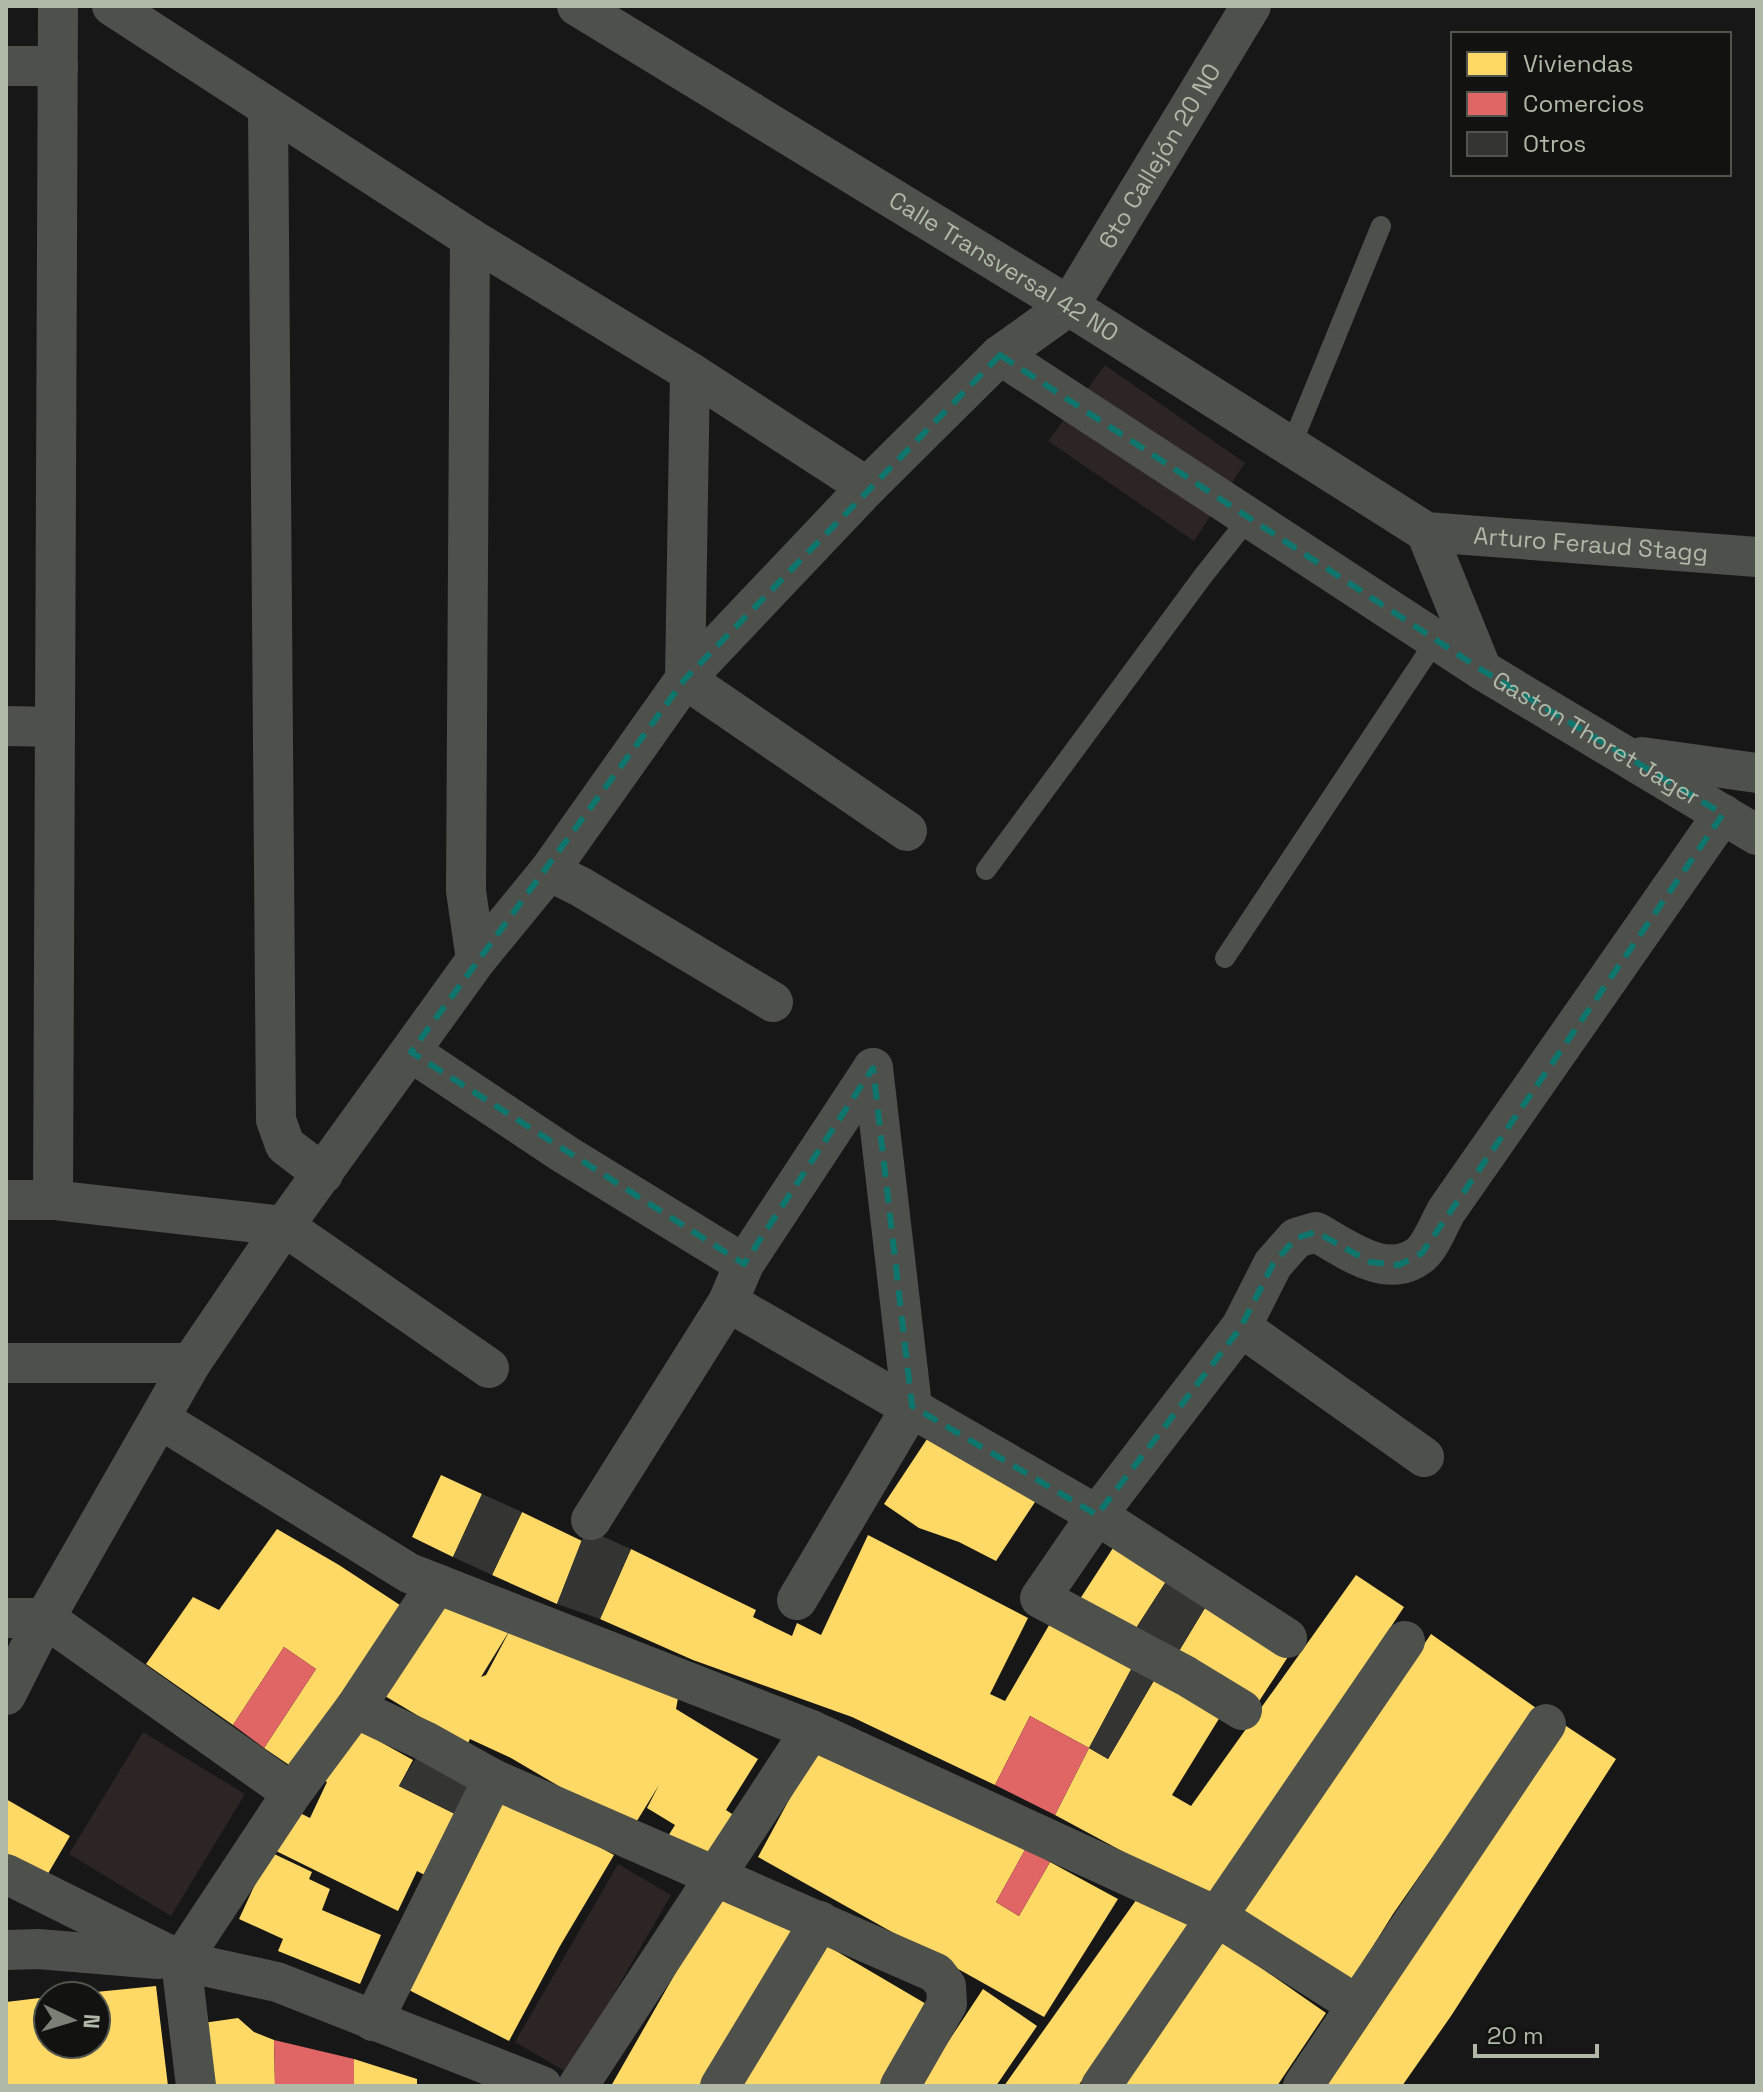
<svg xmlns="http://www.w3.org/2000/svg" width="1763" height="2092" font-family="'Space Grotesk',sans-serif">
	<rect width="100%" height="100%" fill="#171717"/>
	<path fill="#2d2424" d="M 1105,365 L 1245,463 L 1194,541 L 1048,441 Z
		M 143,1732 L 245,1794 L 171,1916 L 69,1854 Z
		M 618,1864 L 671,1895 L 568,2073 L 515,2042 Z"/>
	<path fill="#ffd966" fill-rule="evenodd" d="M 933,1430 L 1037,1499 L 996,1561 L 959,1542 L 919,1528 L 884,1504 Z
		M 441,1475 L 482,1494 L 453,1557 L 412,1537 Z
		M 522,1512 L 582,1541 L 557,1604 L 492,1575 Z
		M 277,1529 L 339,1565 L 406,1609 L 295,1769 L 264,1748 L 316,1669 L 284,1647 L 233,1725 L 146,1664 L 193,1597 L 219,1610 Z
		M 1124,1531 L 1176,1566 L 1131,1636 L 1078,1602 Z
		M 868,1535 L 1028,1618 L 990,1694 L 1005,1701 L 1055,1615 L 1134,1664 L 1089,1748 L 1030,1716 L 995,1785 L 852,1717 L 693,1660 L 600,1619 L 631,1549 L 756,1610 L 753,1617 L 792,1636 L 797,1623 L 821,1635 Z
		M 1356,1575 L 1404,1607 L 1211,1899 L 1055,1815 L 1089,1748 L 1108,1759 L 1156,1677 L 1220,1717 L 1172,1795 L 1191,1806 Z
		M 1214,1593 L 1295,1646 L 1254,1709 L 1173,1661 Z
		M 442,1596 L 678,1698 L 676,1709 L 758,1759 L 726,1810 L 744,1822 L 713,1870 L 665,1841 L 675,1825 L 647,1808 L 659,1785 L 632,1829 L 511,1758 L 470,1739 L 467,1745 L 380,1693 ZM 511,1628 L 486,1675 L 481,1677 Z
		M 1431,1634 L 1536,1708 L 1393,1914 L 1350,1983 L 1242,1914 Z
		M 1563,1724 L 1616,1759 L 1451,2016 L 1402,2086 L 1323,2086 Z
		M 350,1725 L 413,1760 L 399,1786 L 467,1820 L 436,1881 L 417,1871 L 398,1911 L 276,1851 L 296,1811 L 310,1818 L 327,1782 L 320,1779 Z
		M 821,1741 L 1026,1848 L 996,1902 L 1019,1916 L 1050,1862 L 1118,1899 L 1044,2017 L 758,1857 Z
		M 499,1793 L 614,1855 L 560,1946 L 509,2041 L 405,1988 Z
		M 6,1799 L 70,1836 L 46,1877 L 6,1853 Z
		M 270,1852 L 312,1872 L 309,1879 L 330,1889 L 322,1910 L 381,1935 L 360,1984 L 278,1951 L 283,1939 L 239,1919 Z
		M 727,1883 L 799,1923 L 708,2086 L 611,2086 Z
		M 1144,1889 L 1194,1926 L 1078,2086 L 1004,2086 Z
		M 1218,1938 L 1326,2013 L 1277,2086 L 1115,2086 Z
		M 819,1941 L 933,2008 L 888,2086 L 738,2086 Z
		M 156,1986 L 168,2086 L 6,2086 L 6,2002 L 48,1997 L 48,2044 L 96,2044 L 96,1996 L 76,1996 L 76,1994 Z
		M 983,1989 L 1037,2026 L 996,2086 L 919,2086 Z
		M 238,2018 L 254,2032 L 274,2040 L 275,2086 L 211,2086 L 203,2023 Z
		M 354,2059 L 417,2079 L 417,2086 L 354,2086 Z"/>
	<path fill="#e06666" d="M 284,1647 L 316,1669 L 264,1748 L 233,1725 Z
		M 1030,1716 L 1089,1748 L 1055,1815 L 995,1785 Z
		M 1026,1848 L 1050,1862 L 1019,1916 L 996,1902 Z
		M 274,2040 L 354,2059 L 354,2086 L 275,2086 Z"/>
	<path fill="#343533" d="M 482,1494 L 522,1512 L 492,1575 L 453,1557 Z
		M 586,1529 L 631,1549 L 600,1619 L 557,1604 Z
		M 1176,1566 L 1214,1593 L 1173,1661 L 1131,1636 Z
		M 1134,1664 L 1156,1677 L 1108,1759 L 1089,1748 Z
		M 422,1748 L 485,1782 L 467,1820 L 399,1786 Z"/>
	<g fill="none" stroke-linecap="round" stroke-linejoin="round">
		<path stroke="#4e504b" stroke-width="20" d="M 1291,446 L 1381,226
			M 986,870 L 1203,576 L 1249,518
			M 1225,958 L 1436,640"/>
		<g stroke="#4e504b" stroke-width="40">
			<path d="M 112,6 L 470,238 L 690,372 L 867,487"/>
			<path id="s1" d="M 577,6 L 1069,306 L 1426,532 L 1757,557"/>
			<path d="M 6,66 L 58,66"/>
			<path d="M 268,109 L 276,1120 L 285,1145 L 323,1174"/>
			<path d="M 470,238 L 466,891 L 476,960"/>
			<path d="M 1000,355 L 1482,670"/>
			<path d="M 690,372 L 685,679 L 907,831"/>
			<path id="s2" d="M 1426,532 L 1482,670 L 1757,835"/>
			<path d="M 6,726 L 54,727"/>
			<path d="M 1642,757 L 1757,773"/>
			<path d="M 549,871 L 581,887 L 773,1002"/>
			<path d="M 411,1052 L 566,1155 L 744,1264"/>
			<path id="s3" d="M 6,1200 L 53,1200 L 284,1226 L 476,960 L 549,871 L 685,679 L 867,487 L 1000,355 L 1069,306 L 1251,6"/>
			<path d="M 53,1200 L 58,6"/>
			<path d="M 728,1302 L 1097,1515 L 1287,1638"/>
			<path d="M 1241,1327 L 1424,1457"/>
			<path d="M 6,1363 L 191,1363"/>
			<path d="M 160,1419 L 409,1573 L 811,1730 L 1216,1916 L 1357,2005"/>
			<path d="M 591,1520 L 728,1302 L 744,1264 L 873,1068"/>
			<path d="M 797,1600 L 912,1406 L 873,1068"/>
			<path d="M 6,1618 L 45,1618 L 292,1793"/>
			<path d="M 6,1695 L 45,1618 L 191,1363 L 284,1226 L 489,1368"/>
			<path d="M 355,1708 L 425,1741 L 493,1779 L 936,1973 L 946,1986 L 947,2004 L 900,2086"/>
			<path d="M 1242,1710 L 1186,1676 L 1040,1598 L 1097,1515 L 1241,1327 L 1273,1264 L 1296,1238 L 1316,1232 C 1345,1248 1388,1282 1421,1254 C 1432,1244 1439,1223 1447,1210 L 1723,814"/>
			<path d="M 6,1874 L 181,1961 L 277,1982 L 542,2086"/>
			<path d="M 6,1950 L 38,1949 L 158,1959"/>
			<path d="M 373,2021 L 493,1779"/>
			<path d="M 196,2086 L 181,1961 L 292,1793 L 355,1708 L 437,1584"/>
			<path d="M 578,2086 L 811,1730"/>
			<path d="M 720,2086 L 820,1921"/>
			<path d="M 1101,2086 L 1405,1641"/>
			<path d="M 1303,2086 L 1546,1724"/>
		</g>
	</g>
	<path fill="none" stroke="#0f766e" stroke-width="6" stroke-dasharray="16 10" stroke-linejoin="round" d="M 1000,355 L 1482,670 L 1723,814 L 1422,1253 L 1399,1265 L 1370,1262 L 1316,1232 L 1296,1238 L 1273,1264 L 1241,1327 L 1097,1515 L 912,1406 L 873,1068 L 744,1264 L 411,1052 L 685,679 Z"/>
	<g text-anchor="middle" stroke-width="8" stroke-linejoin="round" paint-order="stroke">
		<g font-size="24" fill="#b0b9a7" stroke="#121311">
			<text dy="8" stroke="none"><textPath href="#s3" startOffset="1670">6to Callejón 20 NO</textPath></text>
			<text dy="8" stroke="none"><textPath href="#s1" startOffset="500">Calle Transversal 42 NO</textPath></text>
			<text dy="8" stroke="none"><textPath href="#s1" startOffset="1164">Arturo Feraud Stagg</textPath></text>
			<text dy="8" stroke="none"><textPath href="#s2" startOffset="282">Gaston Thoret Jager</textPath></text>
		</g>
	</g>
	<rect width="1763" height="2092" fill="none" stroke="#b0b9a7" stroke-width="16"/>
	<rect x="1451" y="32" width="280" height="144" fill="#121311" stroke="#51554d" stroke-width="2"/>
	<rect x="1467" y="52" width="40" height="24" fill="#ffd966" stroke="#51554d" stroke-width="2"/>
	<text x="1523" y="72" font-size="24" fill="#b0b9a7">Viviendas</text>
	<rect x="1467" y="92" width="40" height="24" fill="#e06666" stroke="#51554d" stroke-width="2"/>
	<text x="1523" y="112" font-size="24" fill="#b0b9a7">Comercios</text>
	<rect x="1467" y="132" width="40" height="24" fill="#343533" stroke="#51554d" stroke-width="2"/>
	<text x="1523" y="152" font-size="24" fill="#b0b9a7">Otros</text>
	<g transform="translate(72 2020) rotate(94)"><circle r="38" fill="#121311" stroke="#51554d" stroke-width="2"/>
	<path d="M0-6L14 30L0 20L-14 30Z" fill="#7a8075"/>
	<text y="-12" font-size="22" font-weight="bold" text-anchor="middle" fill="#b0b9a7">N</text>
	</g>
	<path d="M1475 2044v12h122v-12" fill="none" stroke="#b0b9a7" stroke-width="4"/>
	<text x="1487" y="2044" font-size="24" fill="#b0b9a7" stroke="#121311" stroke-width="6" paint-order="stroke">20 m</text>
</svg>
